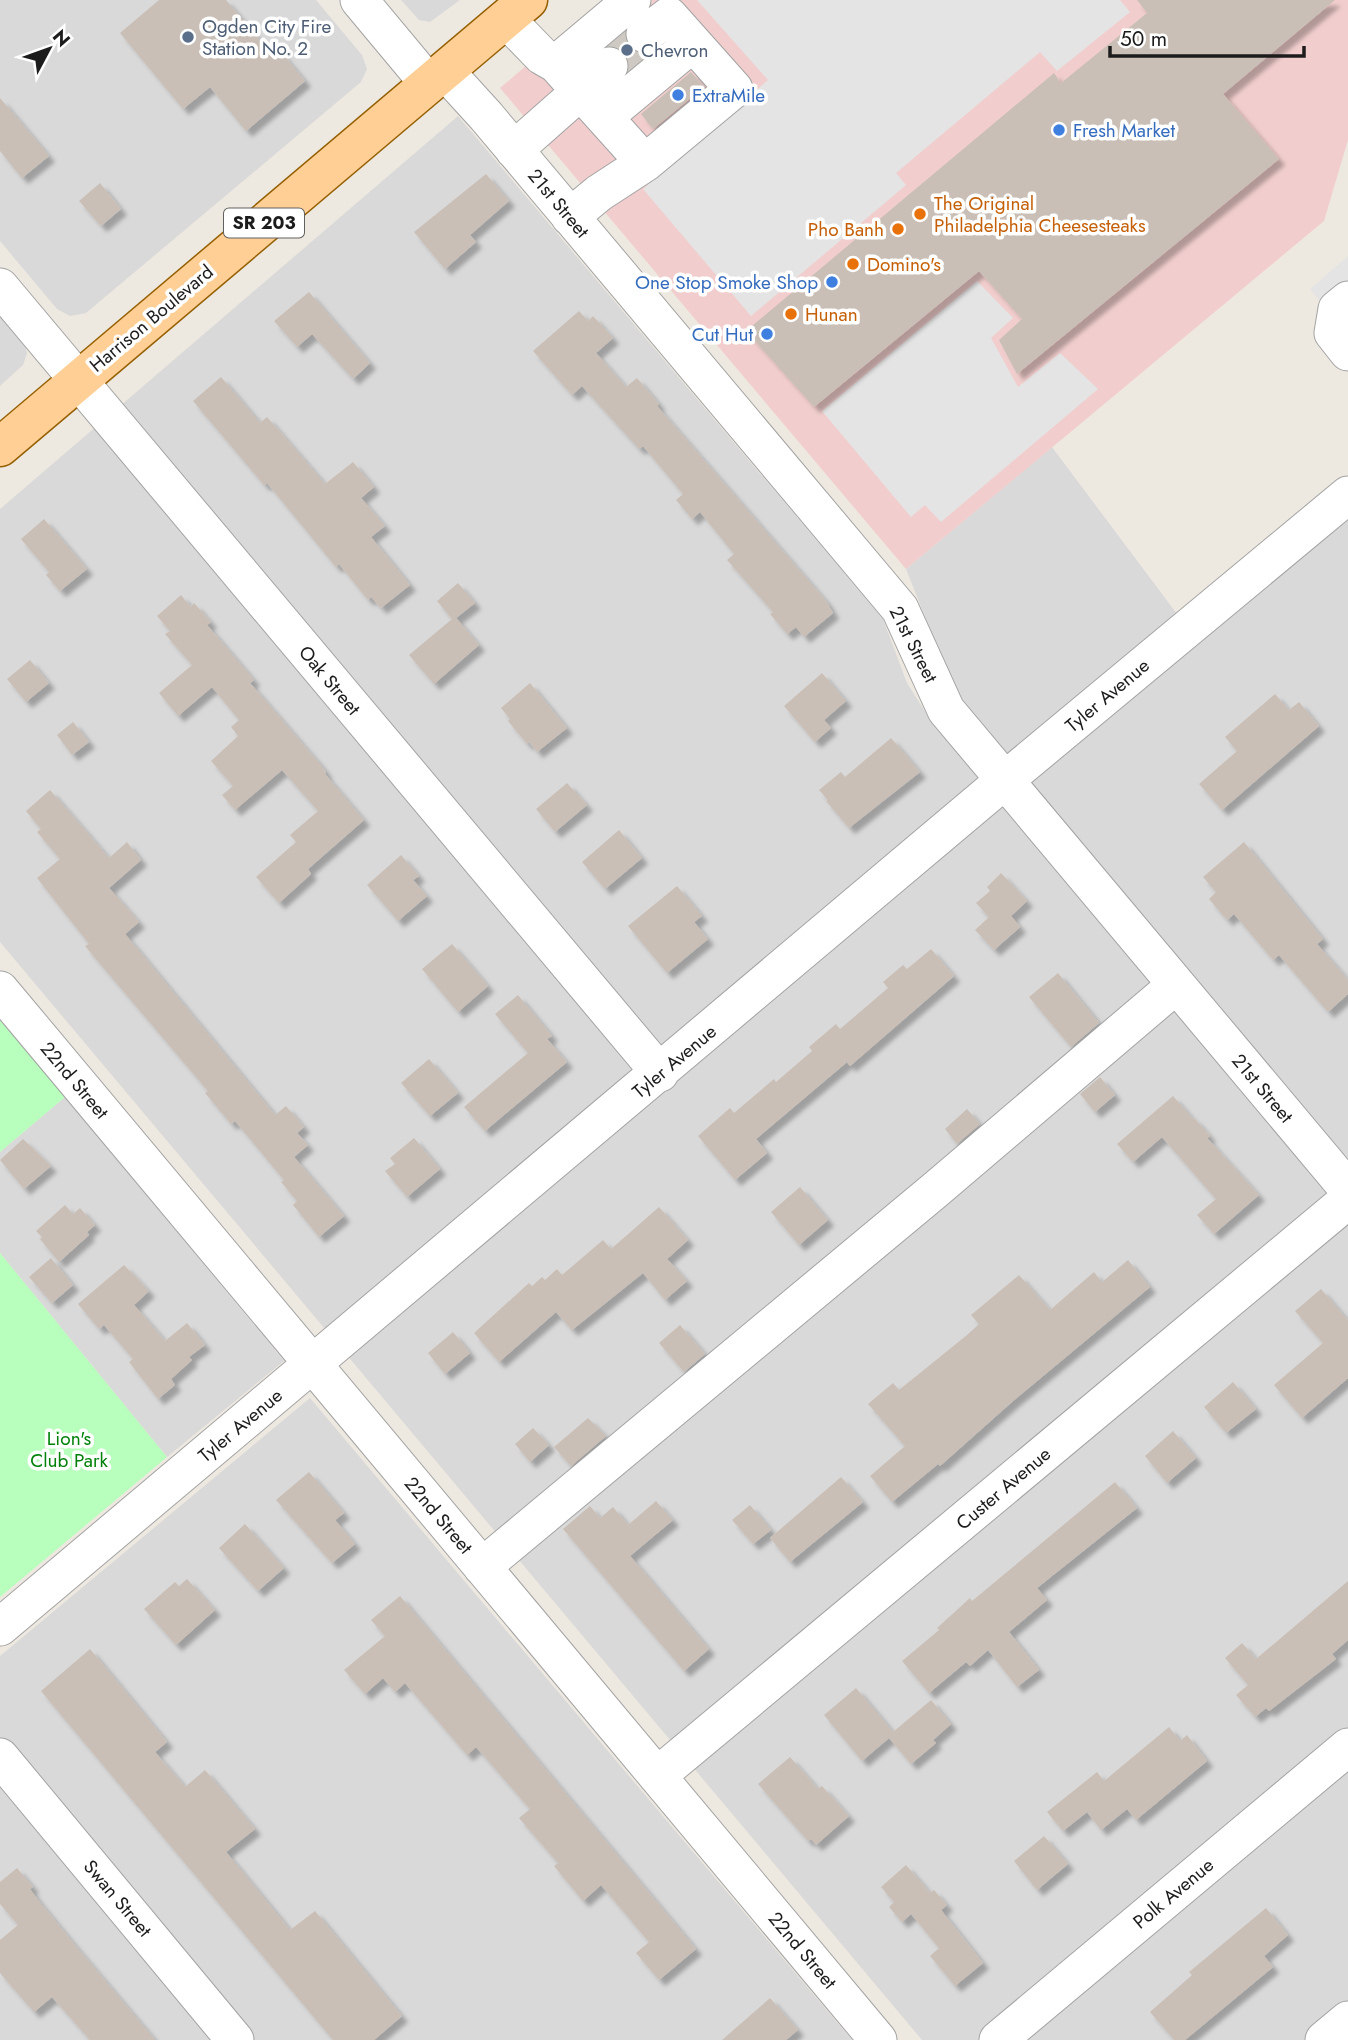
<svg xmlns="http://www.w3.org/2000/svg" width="1348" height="2040" font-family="Jost,sans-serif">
	<defs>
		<filter id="shadow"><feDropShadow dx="6" dy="6" stdDeviation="2" flood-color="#0004"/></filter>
	</defs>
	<rect width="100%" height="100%" fill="#eee9e0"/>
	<path fill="#dad9d9" d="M 0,0 L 316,0 L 362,55 L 367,69 L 361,82 L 86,313 L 70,316 L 57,309 L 0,241 Z
		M 401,0 L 460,0 L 430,22 L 419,20 Z
		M 458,116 L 883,619 L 907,683 L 930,719 L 1348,1218 L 1348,2040 L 922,2040 L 0,942 L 0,509 Z
		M 0,316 L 24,344 L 27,353 L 23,365 L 0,386 Z
		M 1052,447 L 1198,642 L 1348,517 L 1348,1164 L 957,698 L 906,569 Z
		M 65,1097 L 284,1361 L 167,1457 L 0,1253 L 0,1152 Z
		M 310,1398 L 852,2040 L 0,2040 L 0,1656 Z"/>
	<path fill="#f1cecd" d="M 603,0 L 1348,0 L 1348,140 L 1324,221 L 906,569 L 500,88 Z"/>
	<path fill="#b8febc" d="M 0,1020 L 65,1097 L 0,1152 Z
		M 0,1253 L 167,1457 L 0,1597 Z"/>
	<path fill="#e4e4e4" d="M 697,0 L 1120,0 L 1130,12 L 1057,71 L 1040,52 L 896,173 L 906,185 L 751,316 L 643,189 L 768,80 Z
		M 1348,256 L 1348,324 L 1330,306 L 1320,302 L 1310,289 Z
		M 977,281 L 1013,318 L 991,338 L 1018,387 L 1060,353 L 1098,389 L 941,522 L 925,505 L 911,517 L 822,411 Z"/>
	<path fill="#cabfb6" filter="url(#shadow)" d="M 159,0 L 226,0 L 275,58 L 281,52 L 305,81 L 246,131 L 210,87 L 183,109 L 120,33 Z
		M 1137,0 L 1335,0 L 1223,94 L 1279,159 L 1017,374 L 999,340 L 1022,319 L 979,271 L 814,407 L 746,331 L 1054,73 L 1061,83 L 1147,13 Z
		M 624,34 L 629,47 L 636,53 L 646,55 L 629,69 L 629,61 L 625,53 L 616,46 L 610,46 Z
		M 691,72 L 704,87 L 653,129 L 641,114 Z
		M 0,98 L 49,156 L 22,178 L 0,151 Z
		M 486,174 L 509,201 L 470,235 L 476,242 L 445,269 L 414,232 Z
		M 100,183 L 121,209 L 101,226 L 79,201 Z
		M 309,292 L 370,363 L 353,379 L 312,334 L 297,347 L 274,321 Z
		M 579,311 L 588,321 L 593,316 L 613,338 L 596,353 L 626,387 L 637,378 L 659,404 L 657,406 L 826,601 L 833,613 L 804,637 L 796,627 L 787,634 L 770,614 L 773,612 L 727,560 L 734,554 L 700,512 L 692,519 L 676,500 L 683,494 L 643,446 L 639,449 L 582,386 L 572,395 L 533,351 Z
		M 221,377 L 260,423 L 267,417 L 325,484 L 353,462 L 374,487 L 361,498 L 385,526 L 371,537 L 410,585 L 381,608 L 371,597 L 368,600 L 339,564 L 336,567 L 267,483 L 264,485 L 193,401 Z
		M 44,519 L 87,569 L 60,591 L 46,575 L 49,572 L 21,539 Z
		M 458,583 L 475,603 L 456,618 L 479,645 L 434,684 L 409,655 L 452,619 L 437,601 Z
		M 181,595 L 191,607 L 194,603 L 211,622 L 207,625 L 254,680 L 250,683 L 319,763 L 326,772 L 325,774 L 364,820 L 308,869 L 311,874 L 279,903 L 256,877 L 296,842 L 290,835 L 318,811 L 282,770 L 235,810 L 222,795 L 233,786 L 211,761 L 238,736 L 231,727 L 239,720 L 212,687 L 178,716 L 159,693 L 192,665 L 165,634 L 170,631 L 157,616 Z
		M 30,660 L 49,683 L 26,702 L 7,679 Z
		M 822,673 L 846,701 L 824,720 L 831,728 L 815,742 L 784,706 Z
		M 530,683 L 567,728 L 537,752 L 529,742 L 527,744 L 508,721 L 510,719 L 501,708 Z
		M 1275,694 L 1289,710 L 1299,702 L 1319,726 L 1222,810 L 1199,784 L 1237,751 L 1225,737 Z
		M 73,722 L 89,742 L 72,755 L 57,735 Z
		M 891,738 L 920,772 L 849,828 L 826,801 L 828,800 L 819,790 L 841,772 L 845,777 Z
		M 567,783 L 587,805 L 555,832 L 536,809 Z
		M 50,790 L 109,858 L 127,842 L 141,860 L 109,888 L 139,922 L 125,934 L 275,1115 L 286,1106 L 304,1127 L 297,1133 L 308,1145 L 294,1157 L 344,1216 L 319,1237 L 293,1205 L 297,1201 L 281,1182 L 284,1180 L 235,1121 L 231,1124 L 205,1093 L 208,1091 L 85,946 L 89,944 L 37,878 L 60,859 L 37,832 L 41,829 L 26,811 Z
		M 619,830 L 642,858 L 605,889 L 582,862 Z
		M 1244,842 L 1323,939 L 1317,944 L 1348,980 L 1348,994 L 1328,1012 L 1279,955 L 1273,960 L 1234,914 L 1227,920 L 1209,899 L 1216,892 L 1203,877 Z
		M 401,855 L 419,876 L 413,880 L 427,896 L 398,921 L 367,885 Z
		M 1001,873 L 1027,901 L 1011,916 L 1020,927 L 994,950 L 975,930 L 989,917 L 976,903 L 990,891 L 987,887 Z
		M 677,886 L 702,916 L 694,922 L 708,939 L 667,973 L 628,926 Z
		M 452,944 L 488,986 L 458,1012 L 422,969 Z
		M 931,949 L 954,976 L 850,1066 L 847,1062 L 756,1139 L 767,1153 L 735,1180 L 698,1136 L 730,1108 L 734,1113 L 774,1079 L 776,1082 L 812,1051 L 809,1047 L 836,1024 L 840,1029 L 888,988 L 883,982 L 903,965 L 907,969 Z
		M 1058,973 L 1099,1023 L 1071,1047 L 1029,997 Z
		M 518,995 L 552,1036 L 547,1039 L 567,1062 L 485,1131 L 464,1107 L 528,1053 L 495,1014 Z
		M 429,1059 L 458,1093 L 430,1116 L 401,1083 Z
		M 1100,1077 L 1115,1095 L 1095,1112 L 1080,1094 Z
		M 1173,1096 L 1193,1119 L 1194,1118 L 1210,1136 L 1207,1138 L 1259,1195 L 1214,1234 L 1197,1215 L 1216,1199 L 1162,1137 L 1133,1162 L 1117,1144 Z
		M 967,1109 L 980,1124 L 957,1144 L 945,1129 Z
		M 414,1138 L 440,1169 L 407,1197 L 385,1171 L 395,1164 L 390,1158 Z
		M 23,1139 L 51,1166 L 24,1189 L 0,1160 Z
		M 800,1187 L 828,1220 L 799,1245 L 771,1212 Z
		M 65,1205 L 73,1214 L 80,1208 L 95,1225 L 87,1232 L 89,1235 L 59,1262 L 40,1239 L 42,1237 L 36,1231 Z
		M 659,1207 L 688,1240 L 667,1259 L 687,1281 L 665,1300 L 643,1273 L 572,1330 L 556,1312 L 499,1362 L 474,1333 L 529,1283 L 532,1286 L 542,1277 L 545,1280 L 557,1269 L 562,1275 L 603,1240 L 611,1249 Z
		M 51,1258 L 73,1285 L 52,1303 L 29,1277 Z
		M 1128,1260 L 1150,1287 L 1013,1401 L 940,1466 L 938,1464 L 892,1502 L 870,1476 L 905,1446 L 868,1404 L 893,1383 L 899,1390 L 967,1335 L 979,1324 L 971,1315 L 1019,1275 L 1050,1310 L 1094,1272 L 1102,1282 Z
		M 124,1265 L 149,1291 L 134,1305 L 165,1341 L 187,1323 L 205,1345 L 189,1357 L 192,1360 L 171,1379 L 175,1385 L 158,1399 L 129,1362 L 133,1359 L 104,1325 L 99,1329 L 78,1304 Z
		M 1321,1289 L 1348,1321 L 1348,1378 L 1302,1418 L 1274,1385 L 1323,1343 L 1295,1311 Z
		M 680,1325 L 705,1354 L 684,1372 L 659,1343 Z
		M 453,1332 L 470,1353 L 445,1374 L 428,1353 Z
		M 1233,1382 L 1256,1409 L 1226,1433 L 1204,1407 Z
		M 588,1418 L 606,1436 L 571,1466 L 554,1447 Z
		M 533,1428 L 549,1445 L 530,1462 L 515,1444 Z
		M 1173,1431 L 1196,1458 L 1167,1483 L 1145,1456 Z
		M 309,1472 L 344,1513 L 335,1520 L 355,1544 L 332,1563 L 276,1500 Z
		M 841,1477 L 863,1502 L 790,1562 L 770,1538 Z
		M 1115,1482 L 1137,1508 L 1037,1588 L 1047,1600 L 1009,1632 L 1039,1670 L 1017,1687 L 988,1650 L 970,1666 L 966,1662 L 929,1693 L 902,1661 L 939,1630 L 937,1628 L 970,1598 L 972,1601 Z
		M 656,1501 L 673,1520 L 630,1556 L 709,1649 L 684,1671 L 563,1529 L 590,1506 L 600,1518 L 613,1507 L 628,1525 Z
		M 750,1505 L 771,1530 L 753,1544 L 732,1520 Z
		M 245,1524 L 284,1568 L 258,1591 L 219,1548 Z
		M 187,1579 L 215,1610 L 176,1645 L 144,1609 L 175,1582 L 179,1586 Z
		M 1348,1581 L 1348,1640 L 1332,1654 L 1336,1659 L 1269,1711 L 1266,1708 L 1255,1717 L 1236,1695 L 1248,1685 L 1225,1658 L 1242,1643 L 1256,1659 Z
		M 400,1596 L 696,1949 L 659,1980 L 636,1953 L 649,1942 L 601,1885 L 583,1901 L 554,1866 L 558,1863 L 519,1818 L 530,1809 L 476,1747 L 467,1755 L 405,1683 L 395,1692 L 383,1678 L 365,1694 L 344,1670 L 385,1636 L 371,1620 Z
		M 90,1649 L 167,1742 L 155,1752 L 185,1787 L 205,1770 L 255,1829 L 226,1852 L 290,1930 L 315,1911 L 402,2016 L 374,2040 L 333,2040 L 41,1691 Z
		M 856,1688 L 893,1732 L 931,1700 L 951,1724 L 933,1740 L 936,1743 L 911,1764 L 889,1738 L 862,1761 L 824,1715 Z
		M 1169,1727 L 1180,1741 L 1187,1735 L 1207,1761 L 1136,1820 L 1127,1809 L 1101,1830 L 1087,1812 L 1063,1831 L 1047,1812 L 1097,1772 L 1104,1781 Z
		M 790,1757 L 818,1789 L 822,1786 L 849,1816 L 816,1845 L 811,1839 L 808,1841 L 758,1784 Z
		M 1044,1836 L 1068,1864 L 1037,1890 L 1014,1861 Z
		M 906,1865 L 930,1893 L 934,1890 L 947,1905 L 941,1910 L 983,1963 L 955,1986 L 930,1956 L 939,1948 L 911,1914 L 902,1922 L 889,1907 L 894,1902 L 881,1887 Z
		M 17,1868 L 33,1887 L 30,1889 L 38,1900 L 74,1944 L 155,2040 L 90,2040 L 52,1997 L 34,2012 L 0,1973 L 0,1940 L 18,1925 L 0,1904 L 0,1882 Z
		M 1266,1908 L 1288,1935 L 1264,1956 L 1273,1967 L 1185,2040 L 1174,2040 L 1150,2012 L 1192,1975 L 1189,1972 Z
		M 770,1998 L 798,2030 L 786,2040 L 722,2040 Z"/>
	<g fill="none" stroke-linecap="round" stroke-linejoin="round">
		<path stroke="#cecac3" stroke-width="37" stroke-dasharray="37 18" stroke-linecap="butt" d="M 609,66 L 645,34"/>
		<defs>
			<path id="minor" d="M 359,0 L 429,84
				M 632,0 L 556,64 L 645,163 L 734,89 L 669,16 L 645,34
				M 506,19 L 542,56 L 556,64
				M 445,71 L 486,116 L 900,609 L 946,710 L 1348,1189
				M 604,117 L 693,43
				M 514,150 L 609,66
				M 570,217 L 599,193 L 645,163
				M 0,287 L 660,1073
				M 1348,300 L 1337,309 L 1333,333 L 1348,352
				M 0,990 L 878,2040
				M 482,1567 L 934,1191 L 1176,985
				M 0,1627 L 1005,780 L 1348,495
				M 0,1757 L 235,2040
				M 657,1776 L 1348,1200
				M 998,2040 L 1348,1747
				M 1324,2040 L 1348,2020"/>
			<path id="major" d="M 0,447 L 528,0"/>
		</defs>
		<use href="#minor" stroke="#a3a3a3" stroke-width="39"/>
		<use href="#major" stroke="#945f00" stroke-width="41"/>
		<use href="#minor" stroke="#fff" stroke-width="37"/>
		<use href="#major" stroke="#ffcf95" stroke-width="38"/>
	</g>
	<g fill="#5c6f8a" stroke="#fff" stroke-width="2.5">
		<circle cx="188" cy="37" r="7"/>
		<circle cx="627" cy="50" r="7"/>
	</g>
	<g fill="#3f7fe0" stroke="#fff" stroke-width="2.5">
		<circle cx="678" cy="95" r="7"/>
		<circle cx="1059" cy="130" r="7"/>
		<circle cx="832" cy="282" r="7"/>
		<circle cx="767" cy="334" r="7"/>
	</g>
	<g fill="#e8710a" stroke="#fff" stroke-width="2.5">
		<circle cx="920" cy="214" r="7"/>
		<circle cx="898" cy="229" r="7"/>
		<circle cx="853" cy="264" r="7"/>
		<circle cx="791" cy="314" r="7"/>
	</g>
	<g text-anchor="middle" stroke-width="7" stroke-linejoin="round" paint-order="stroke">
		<rect fill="#fff" stroke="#606060" stroke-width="2" x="224" y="208.5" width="80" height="29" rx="5"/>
		<g font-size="18" font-weight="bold" fill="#1c1c1c">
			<text x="264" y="229">SR 203</text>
		</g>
		<g font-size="19" fill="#4e5e75" stroke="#fff" text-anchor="start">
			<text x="202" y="33">Ogden City Fire<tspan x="202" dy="22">Station No. 2</tspan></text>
			<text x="641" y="57">Chevron</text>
		</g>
		<g font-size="19" fill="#366cbe" stroke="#fff" text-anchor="start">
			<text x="692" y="102">ExtraMile</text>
			<text x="1073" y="137">Fresh Market</text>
			<text x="818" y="289" text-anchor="end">One Stop Smoke Shop</text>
			<text x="753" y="341" text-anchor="end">Cut Hut</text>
		</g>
		<g font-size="19" fill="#1c1c1c" stroke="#fff">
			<text transform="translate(559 203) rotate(50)" y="7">21st Street</text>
			<text transform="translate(151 318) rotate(-40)" y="7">Harrison Boulevard</text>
			<text transform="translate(914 644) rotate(63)" y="7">21st Street</text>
			<text transform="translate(330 680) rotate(50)" y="7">Oak Street</text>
			<text transform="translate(1107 695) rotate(-40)" y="7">Tyler Avenue</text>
			<text transform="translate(674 1061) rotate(-40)" y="7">Tyler Avenue</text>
			<text transform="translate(75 1080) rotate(50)" y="7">22nd Street</text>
			<text transform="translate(1263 1088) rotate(50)" y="7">21st Street</text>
			<text transform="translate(240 1425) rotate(-40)" y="7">Tyler Avenue</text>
			<text transform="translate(1003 1488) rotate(-40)" y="7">Custer Avenue</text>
			<text transform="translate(439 1515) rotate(50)" y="7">22nd Street</text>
			<text transform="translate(1173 1893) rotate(-40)" y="7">Polk Avenue</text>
			<text transform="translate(118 1898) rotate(50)" y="7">Swan Street</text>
			<text transform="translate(803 1950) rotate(50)" y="7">22nd Street</text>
		</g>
		<g font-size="19" fill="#c56008" stroke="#fff" text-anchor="start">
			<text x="934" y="210">The Original<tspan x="934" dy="22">Philadelphia Cheesesteaks</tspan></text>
			<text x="884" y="236" text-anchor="end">Pho Banh</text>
			<text x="867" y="271">Domino's</text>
			<text x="805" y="321">Hunan</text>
		</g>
		<g font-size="19" fill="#02810a" stroke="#fff">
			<text x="69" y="1445">Lion's<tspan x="69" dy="22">Club Park</tspan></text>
		</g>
	</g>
	<g transform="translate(49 49) rotate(49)" stroke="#ffffff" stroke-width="5" paint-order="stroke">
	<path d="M0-5L12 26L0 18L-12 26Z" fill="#1c1c1c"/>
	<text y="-10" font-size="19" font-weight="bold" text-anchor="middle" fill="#1c1c1c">N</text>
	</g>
	<path d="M1110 46v10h194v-10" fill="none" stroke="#1c1c1c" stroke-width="3.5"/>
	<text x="1120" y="46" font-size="21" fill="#1c1c1c" stroke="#ffffff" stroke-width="5" paint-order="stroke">50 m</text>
</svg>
